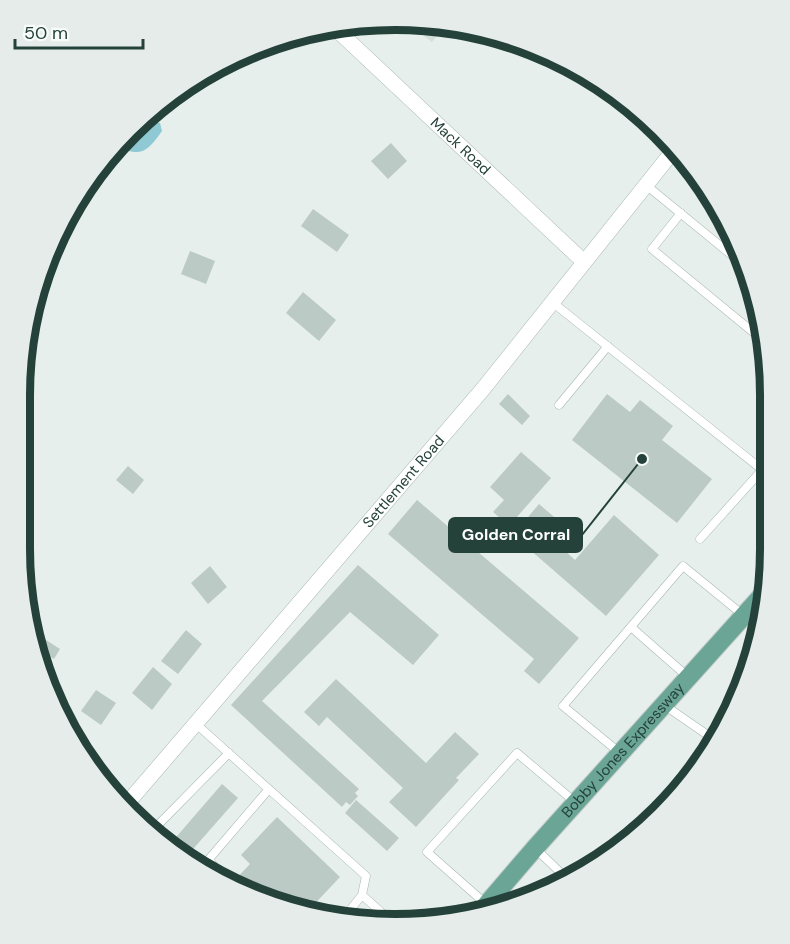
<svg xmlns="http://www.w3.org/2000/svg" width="790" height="944" font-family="'DM Sans',sans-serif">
	<rect width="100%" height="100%" fill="#e6efeb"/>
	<path fill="#d4dfda" d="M 406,22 L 442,29 L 432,42 Z"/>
	<path fill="#8ec9d4" d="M 145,119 L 149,123 L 155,122 L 160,123 L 162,131 C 147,152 142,157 117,147 L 130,129 Z"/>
	<path fill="#bbcac4" d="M 391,143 L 407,161 L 388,179 L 371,161 Z
		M 313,209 L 349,235 L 337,252 L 301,226 Z
		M 190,251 L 215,261 L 206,284 L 181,274 Z
		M 303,292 L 336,320 L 319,341 L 286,313 Z
		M 508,394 L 530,416 L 522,425 L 499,404 Z
		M 607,394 L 630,412 L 640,400 L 673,426 L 662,440 L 712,479 L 677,523 L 572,440 Z
		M 521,452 L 551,478 L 509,526 L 493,512 L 504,500 L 490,487 Z
		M 128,466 L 144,480 L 133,494 L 116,480 Z
		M 417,500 L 579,638 L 539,684 L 524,671 L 534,659 L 388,534 Z
		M 539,504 L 575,535 L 563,549 L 575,560 L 614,515 L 659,555 L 606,616 L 513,535 Z
		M 358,565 L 439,635 L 413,665 L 350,612 L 262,701 L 359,789 L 355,793 L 358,796 L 350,805 L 346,802 L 342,807 L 231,705 Z
		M 210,566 L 227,587 L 208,604 L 191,583 Z
		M 186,630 L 202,644 L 178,674 L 161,661 Z
		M 40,636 L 60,649 L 54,659 L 34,647 Z
		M 153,667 L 172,684 L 152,710 L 132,693 Z
		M 336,679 L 426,763 L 455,732 L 479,754 L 456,778 L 459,780 L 416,827 L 389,802 L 403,788 L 327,717 L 319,726 L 304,712 Z
		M 96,690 L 116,703 L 101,725 L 81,711 Z
		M 222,784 L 238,798 L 186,857 L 171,843 Z
		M 356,800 L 399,838 L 387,851 L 345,813 Z
		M 277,817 L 340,877 L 307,912 L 274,904 L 241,888 L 234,881 L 250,864 L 241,855 Z"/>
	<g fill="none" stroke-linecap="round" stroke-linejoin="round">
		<defs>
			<path id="lane" d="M 646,185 L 745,266
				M 681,213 L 652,249 L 759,337
				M 552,302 L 770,476
				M 559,405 L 608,346
				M 700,539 L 762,470
				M 631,627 L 688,677
				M 664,705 L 712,738
				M 195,723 L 366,876 L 362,895 L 391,921
				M 620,753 L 563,706 L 683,566 L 743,615
				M 152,831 L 229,753
				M 535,848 L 566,878
				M 222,879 L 209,859 L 269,789
				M 486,904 L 427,852 L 517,753 L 575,802
				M 342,920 L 362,895"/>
			<g id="street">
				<path id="s1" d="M 338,31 L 584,262"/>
				<path id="s2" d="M 124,807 L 483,389 L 674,150"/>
			</g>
			<g id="primary">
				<path id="s3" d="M 480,912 L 535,848 L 766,591"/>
			</g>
		</defs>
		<use href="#lane" stroke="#a8b8b2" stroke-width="9"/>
		<use href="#street" stroke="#a8b8b2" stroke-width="16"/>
		<use href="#primary" stroke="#c2cac8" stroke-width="20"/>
		<use href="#lane" stroke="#fff" stroke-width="8"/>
		<use href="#street" stroke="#fff" stroke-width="15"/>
		<use href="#primary" stroke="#6aa596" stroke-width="18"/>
	</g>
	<g text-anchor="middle" stroke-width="5" stroke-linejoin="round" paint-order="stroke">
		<g font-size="15" fill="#24423a" stroke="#f7fbf9">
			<text dy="5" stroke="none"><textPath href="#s1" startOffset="168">Mack Road</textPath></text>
			<text dy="5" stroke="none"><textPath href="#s2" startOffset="429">Settlement Road</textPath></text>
			<text dy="5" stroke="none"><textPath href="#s3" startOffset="216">Bobby Jones Expressway</textPath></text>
		</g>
	</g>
	<path d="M0 0H790V944H0ZM395 30H395A365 365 0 0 1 760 395V549A365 365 0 0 1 395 914H395A365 365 0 0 1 30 549V395A365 365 0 0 1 395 30Z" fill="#e6ecea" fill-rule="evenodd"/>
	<path fill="none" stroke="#24423a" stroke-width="8" d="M395 30H395A365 365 0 0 1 760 395V549A365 365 0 0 1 395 914H395A365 365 0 0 1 30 549V395A365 365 0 0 1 395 30Z"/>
	<path fill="none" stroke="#24423a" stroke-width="2" d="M642 459L582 535"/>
	<circle fill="#24423a" stroke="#f7fbf9" stroke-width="2" cx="642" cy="459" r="6"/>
	<rect fill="#24423a" stroke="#24423a" stroke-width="2" x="449" y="518" width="133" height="34" rx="6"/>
	<g font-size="16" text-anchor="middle" font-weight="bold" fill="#fff">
		<text x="516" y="540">Golden Corral</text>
	</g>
	<path d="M15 39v9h128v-9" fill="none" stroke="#24423a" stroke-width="3"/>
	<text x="24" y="39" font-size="18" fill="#24423a" stroke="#f7fbf9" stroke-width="4.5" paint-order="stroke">50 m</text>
</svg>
